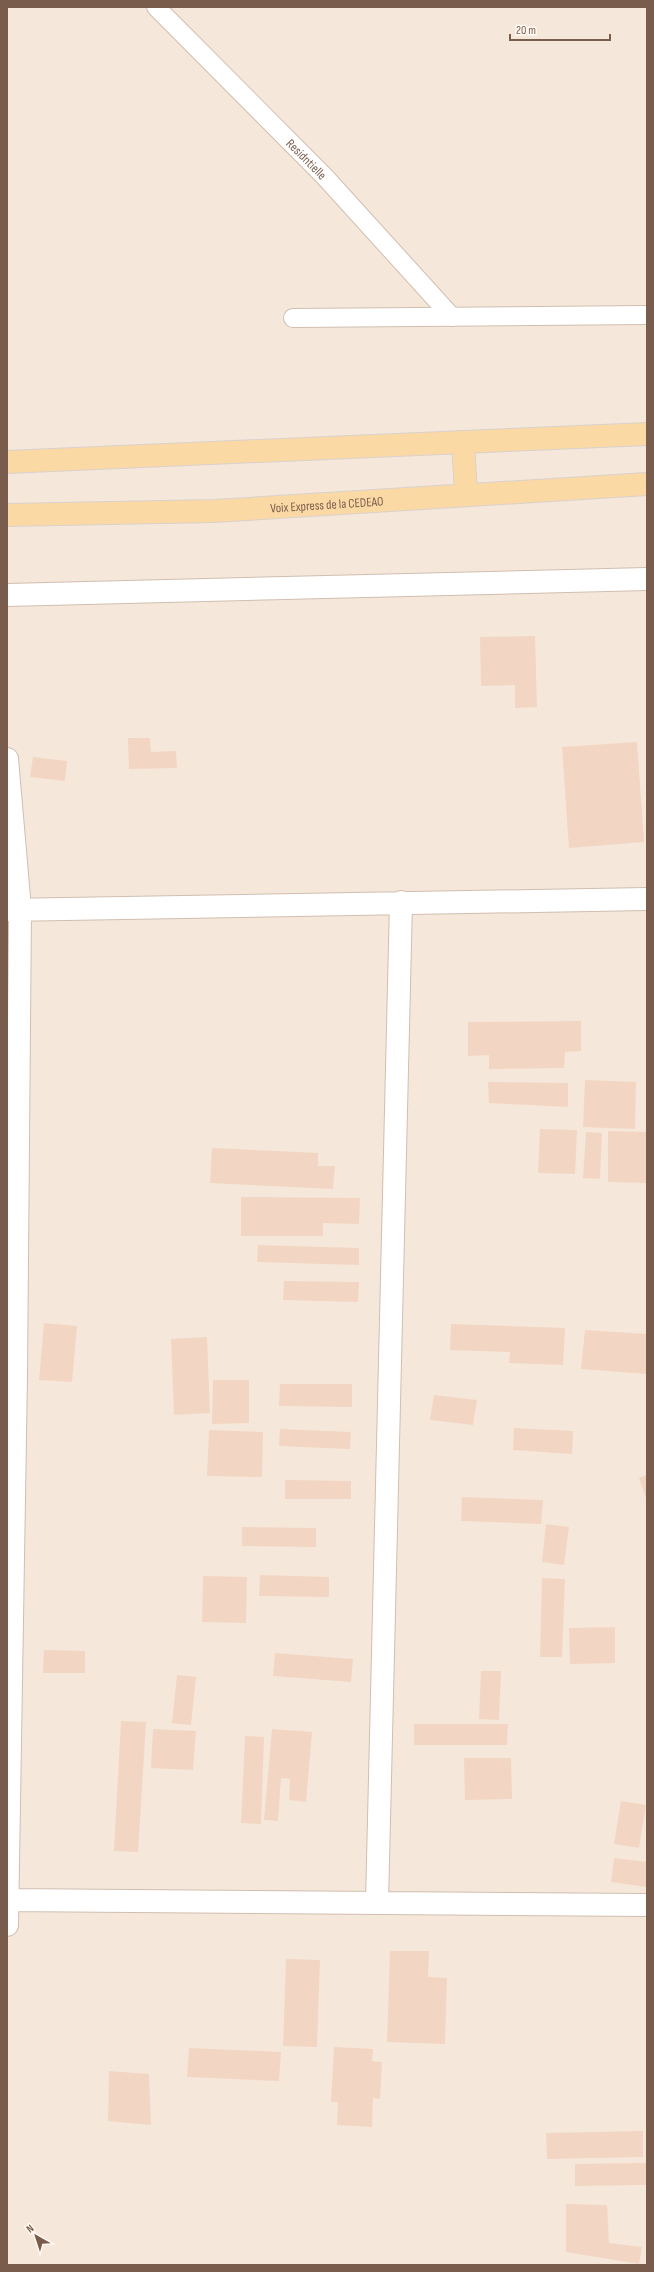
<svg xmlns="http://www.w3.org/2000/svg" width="654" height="2272" font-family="'Sofia Sans Condensed',sans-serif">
	<rect width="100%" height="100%" fill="#fdf6ec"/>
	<path fill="#f5e8da" d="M 7,7 L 647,7 L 647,2265 L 7,2265 Z"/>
	<path fill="#f3d5c3" d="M 535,636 L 537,707 L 515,708 L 515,685 L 481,686 L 480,637 Z
		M 128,738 L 150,738 L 151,752 L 176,751 L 177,768 L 129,769 Z
		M 637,742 L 644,842 L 569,848 L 562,747 Z
		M 33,757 L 67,761 L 65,781 L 30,777 Z
		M 581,1021 L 581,1051 L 565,1052 L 564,1068 L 489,1069 L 489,1055 L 468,1056 L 468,1022 Z
		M 585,1080 L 636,1082 L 635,1129 L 583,1127 Z
		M 488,1082 L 568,1083 L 568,1107 L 489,1103 Z
		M 540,1129 L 577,1130 L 575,1174 L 538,1173 Z
		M 608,1131 L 647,1132 L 647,1183 L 608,1182 Z
		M 586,1132 L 602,1133 L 600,1179 L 583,1178 Z
		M 212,1148 L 318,1153 L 318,1166 L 335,1166 L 333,1189 L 210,1183 Z
		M 241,1197 L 360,1198 L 359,1224 L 323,1223 L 323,1236 L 241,1236 Z
		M 258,1245 L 359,1248 L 359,1265 L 257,1262 Z
		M 284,1281 L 359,1282 L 358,1302 L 283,1300 Z
		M 44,1323 L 77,1326 L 72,1382 L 39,1380 Z
		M 451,1324 L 565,1328 L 563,1365 L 509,1363 L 510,1352 L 450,1350 Z
		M 585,1330 L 647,1334 L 647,1374 L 581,1369 Z
		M 207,1337 L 210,1413 L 174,1415 L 171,1339 Z
		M 213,1380 L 249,1380 L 249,1423 L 212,1424 Z
		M 280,1384 L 352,1384 L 352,1407 L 279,1406 Z
		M 434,1395 L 477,1400 L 473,1425 L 430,1420 Z
		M 514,1428 L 573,1431 L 572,1454 L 513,1450 Z
		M 280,1429 L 351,1432 L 350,1449 L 279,1446 Z
		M 209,1430 L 263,1432 L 262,1477 L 207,1476 Z
		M 647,1475 L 647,1501 L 639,1478 Z
		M 285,1480 L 351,1481 L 351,1499 L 285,1499 Z
		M 462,1497 L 543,1500 L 541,1524 L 461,1521 Z
		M 546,1524 L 569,1527 L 564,1565 L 542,1562 Z
		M 242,1527 L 316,1528 L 316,1547 L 242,1546 Z
		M 260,1575 L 329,1577 L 329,1597 L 259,1596 Z
		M 203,1576 L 247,1577 L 246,1623 L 202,1622 Z
		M 542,1578 L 565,1579 L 562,1657 L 540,1657 Z
		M 615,1627 L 615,1663 L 570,1664 L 569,1628 Z
		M 44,1650 L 85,1651 L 85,1673 L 43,1673 Z
		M 275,1653 L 353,1659 L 351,1682 L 273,1676 Z
		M 481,1671 L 501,1671 L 499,1720 L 479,1719 Z
		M 177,1675 L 196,1677 L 191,1725 L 172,1723 Z
		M 121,1721 L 146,1722 L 138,1852 L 114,1851 Z
		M 414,1724 L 508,1724 L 507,1745 L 414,1745 Z
		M 153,1729 L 196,1731 L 193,1770 L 151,1768 Z
		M 272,1729 L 312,1732 L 306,1802 L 289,1800 L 290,1779 L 281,1778 L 278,1821 L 264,1820 Z
		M 245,1736 L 264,1737 L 261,1824 L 241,1823 Z
		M 464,1758 L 511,1758 L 512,1799 L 465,1800 Z
		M 621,1801 L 646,1805 L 639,1848 L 614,1844 Z
		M 614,1858 L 647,1862 L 647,1887 L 611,1882 Z
		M 390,1951 L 429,1951 L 428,1977 L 447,1978 L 445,2044 L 387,2042 Z
		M 286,1959 L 320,1960 L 317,2047 L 283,2046 Z
		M 334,2047 L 373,2049 L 372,2061 L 382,2062 L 380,2099 L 373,2098 L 372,2127 L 337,2125 L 338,2102 L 331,2102 Z
		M 189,2048 L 281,2052 L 279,2081 L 187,2077 Z
		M 109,2071 L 149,2074 L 151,2125 L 108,2121 Z
		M 643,2131 L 643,2157 L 547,2159 L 546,2133 Z
		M 647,2163 L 647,2185 L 575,2186 L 575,2164 Z
		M 566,2204 L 607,2205 L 609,2243 L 642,2247 L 639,2264 L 566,2252 Z"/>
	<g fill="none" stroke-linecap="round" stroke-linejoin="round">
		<defs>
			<g id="service">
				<path id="s1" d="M 156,7 L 325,177 L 452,317"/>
				<path d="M 293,318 L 647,315"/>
			</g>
			<path id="minor" d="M 7,595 L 647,579
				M 7,759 L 20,909 L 16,1375 L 7,1925
				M 7,910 L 647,899
				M 8,1900 L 647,1905
				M 377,1903 L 401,902"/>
			<g id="primary">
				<path d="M 463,442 L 466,494"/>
				<path d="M 7,462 L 647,434"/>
				<path id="s2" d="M 7,515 L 215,511 L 647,484"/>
			</g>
		</defs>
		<use href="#service" stroke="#d1beb0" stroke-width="20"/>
		<use href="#minor" stroke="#d1beb0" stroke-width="24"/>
		<use href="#primary" stroke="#dad1cd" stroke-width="24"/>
		<use href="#service" stroke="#fff" stroke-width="18"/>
		<use href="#minor" stroke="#fff" stroke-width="22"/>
		<use href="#primary" stroke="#fbd9a5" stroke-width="22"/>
	</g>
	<g text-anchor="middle" stroke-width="3" stroke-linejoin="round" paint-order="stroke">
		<g font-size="13" fill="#7a5c4d" stroke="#fffaf3">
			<text dy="5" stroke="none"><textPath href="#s1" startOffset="214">Residntielle</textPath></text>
			<text dy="5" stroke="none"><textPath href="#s2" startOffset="320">Voix Express de la CEDEAO</textPath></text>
		</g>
	</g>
	<rect width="654" height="2272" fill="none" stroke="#7a5c4d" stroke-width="16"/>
	<g transform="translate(36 2236) rotate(321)" stroke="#fffaf3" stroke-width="3" paint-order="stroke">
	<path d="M0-3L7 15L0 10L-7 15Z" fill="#7a5c4d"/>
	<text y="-6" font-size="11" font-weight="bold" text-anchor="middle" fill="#7a5c4d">N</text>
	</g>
	<path d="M510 34v6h100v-6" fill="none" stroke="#7a5c4d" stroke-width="2"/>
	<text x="516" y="34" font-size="12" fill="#7a5c4d" stroke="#fffaf3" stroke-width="3" paint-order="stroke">20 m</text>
</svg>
